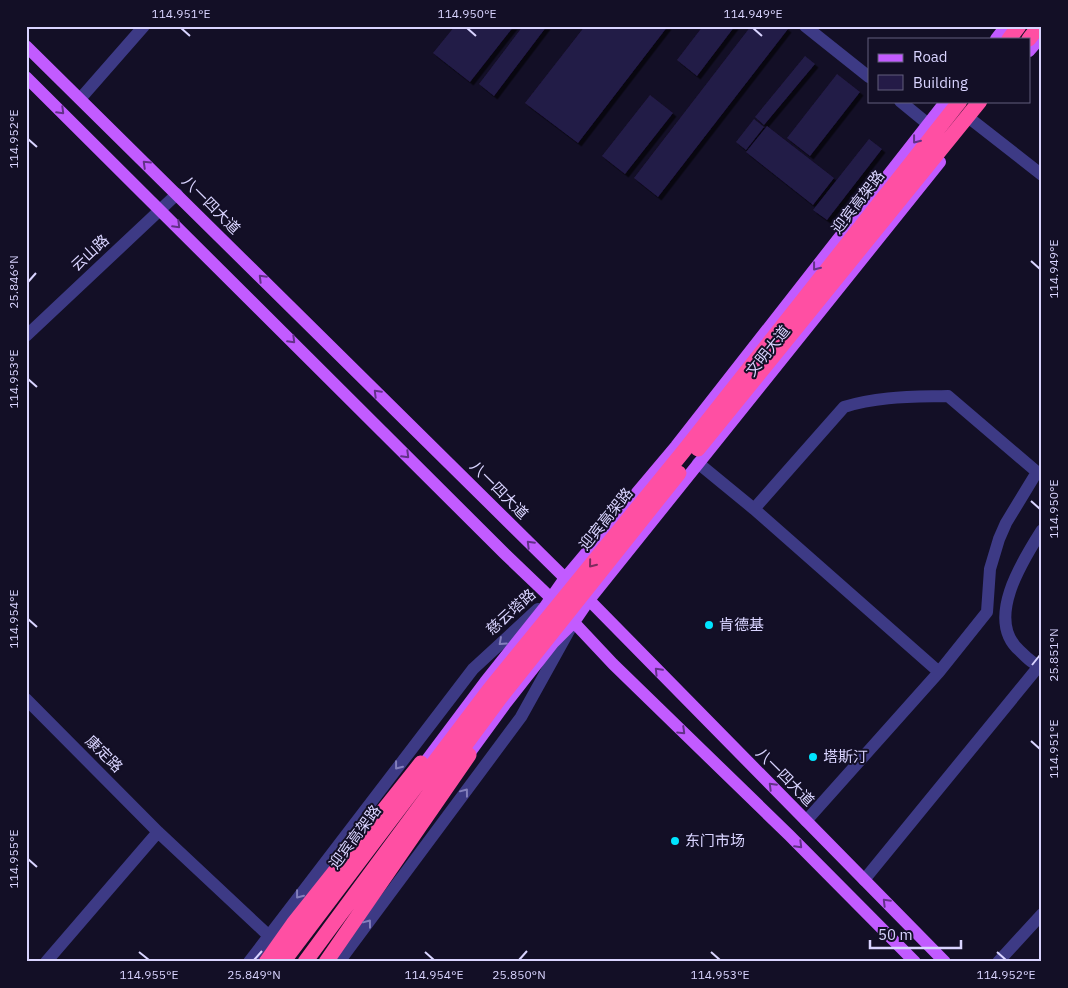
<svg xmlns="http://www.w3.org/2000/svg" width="1068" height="988" font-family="'IBM Plex Sans','Noto Sans SC',sans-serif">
	<defs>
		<filter id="shadow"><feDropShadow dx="3.5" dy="3.5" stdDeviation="0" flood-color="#0009"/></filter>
	</defs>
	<rect width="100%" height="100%" fill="#130f26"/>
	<path fill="#241b47" filter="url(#shadow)" d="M 455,26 L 514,26 L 470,82 L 433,53 Z
		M 523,26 L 547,26 L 494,96 L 479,84 Z
		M 585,26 L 668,26 L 578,143 L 525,103 Z
		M 703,26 L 735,26 L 697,76 L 677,60 Z
		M 751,26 L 784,26 L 788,29 L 658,197 L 634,178 Z
		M 805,56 L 815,64 L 764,125 L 755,117 Z
		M 837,74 L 860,92 L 810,156 L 787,138 Z
		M 650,95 L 673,113 L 625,174 L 602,156 Z
		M 754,119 L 764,127 L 746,150 L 736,142 Z
		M 767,126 L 834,178 L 813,205 L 746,152 Z
		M 869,139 L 882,149 L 827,220 L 813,210 Z"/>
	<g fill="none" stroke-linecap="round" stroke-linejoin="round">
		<path stroke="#3d3a85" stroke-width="12" d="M 805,26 L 869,77
			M 80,99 L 144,26
			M 900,101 L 928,124
			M 973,121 L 1042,175
			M 26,336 L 177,194
			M 698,463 L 754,509 L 939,672
			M 754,509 L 844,407 C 878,396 913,397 948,396 L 1037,472 L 1006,523 L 999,539 L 990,569 L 987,612 L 939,672 L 806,821
			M 1042,530 C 1023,560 984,620 1020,651 C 1026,657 1033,665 1042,666
			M 26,699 L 158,832 L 268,935
			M 864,880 L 1039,666
			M 46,962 L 158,832
			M 249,962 L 473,669 L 538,609
			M 339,962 L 521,717 L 571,627
			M 998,962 L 1042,914"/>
		<path stroke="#c25bff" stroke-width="12" d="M 996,39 L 1006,26
			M 26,46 L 565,578 L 589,600 L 945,962
			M 1029,51 L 1042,36
			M 26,77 L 505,554 L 551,598 L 613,664 L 789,835 L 915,962
			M 463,762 L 506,703 L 553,643 L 574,622 L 589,600 L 940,162
			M 417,773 L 485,682 L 544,608 L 565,578 L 676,446 L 946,101"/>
		<path stroke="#ff4fa3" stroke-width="15" d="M 1009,39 L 1019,26
			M 1029,39 L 1039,26
			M 698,449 L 980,101
			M 266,962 L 293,924 L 421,763
			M 283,962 L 489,690 L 683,452 L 960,101
			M 305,962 L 500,698 L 679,473
			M 326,962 L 469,755"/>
	</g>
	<defs><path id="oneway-chevron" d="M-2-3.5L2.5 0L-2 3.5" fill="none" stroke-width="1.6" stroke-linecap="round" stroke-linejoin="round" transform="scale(1.25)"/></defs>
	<g stroke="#623188">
		<use href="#oneway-chevron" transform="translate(61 111) rotate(45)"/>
		<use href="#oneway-chevron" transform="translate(916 140) rotate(128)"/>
		<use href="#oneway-chevron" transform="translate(146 164) rotate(-136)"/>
		<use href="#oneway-chevron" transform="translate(177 225) rotate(45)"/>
		<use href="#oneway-chevron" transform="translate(816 267) rotate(128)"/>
		<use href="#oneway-chevron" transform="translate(262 278) rotate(-135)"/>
		<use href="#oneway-chevron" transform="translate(292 340) rotate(45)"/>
		<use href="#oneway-chevron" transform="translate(377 393) rotate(-135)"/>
		<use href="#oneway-chevron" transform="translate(406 455) rotate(45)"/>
		<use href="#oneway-chevron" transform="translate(530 544) rotate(-135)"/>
		<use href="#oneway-chevron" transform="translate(658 671) rotate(-134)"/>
		<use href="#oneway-chevron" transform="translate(682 731) rotate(44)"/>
		<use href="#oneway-chevron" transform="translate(772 786) rotate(-135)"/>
		<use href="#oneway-chevron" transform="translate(799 845) rotate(45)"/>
		<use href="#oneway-chevron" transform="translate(886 902) rotate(-135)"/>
	</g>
	<use stroke="#7d2c5e" href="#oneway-chevron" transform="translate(592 564) rotate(129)"/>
	<g stroke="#837fbc">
		<use href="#oneway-chevron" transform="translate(502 642) rotate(138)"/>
		<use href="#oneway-chevron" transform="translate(398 766) rotate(128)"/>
		<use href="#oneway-chevron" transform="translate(465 792) rotate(-53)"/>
		<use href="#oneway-chevron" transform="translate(299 895) rotate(128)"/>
		<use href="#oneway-chevron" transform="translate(368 923) rotate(-53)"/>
	</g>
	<path fill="none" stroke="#d9d4ff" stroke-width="2" d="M 181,28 L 190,36M 467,28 L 476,36M 753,28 L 762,36M 28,139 L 37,147M 1031,261 L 1040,269M 28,282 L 36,273M 28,379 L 37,387M 1031,501 L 1040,509M 28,619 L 37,627M 1032,665 L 1040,655M 1031,741 L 1040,749M 28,859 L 37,867M 139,952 L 149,960M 425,952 L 434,960M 711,952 L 720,960M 997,952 L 1006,960M 254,960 L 262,951M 519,960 L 527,951"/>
	<g fill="#00e5ff" stroke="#130f26" stroke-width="2">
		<circle cx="709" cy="625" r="5"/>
		<circle cx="813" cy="757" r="5"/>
		<circle cx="675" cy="841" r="5"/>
	</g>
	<g text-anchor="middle" stroke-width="4" stroke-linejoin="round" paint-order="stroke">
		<g font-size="15" fill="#d9d4ff" stroke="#130f26">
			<text transform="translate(858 202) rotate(-52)" y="5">迎宾高架路</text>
			<text transform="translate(211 205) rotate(45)" y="5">八一四大道</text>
			<text transform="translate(90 253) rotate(-43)" y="5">云山路</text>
			<text transform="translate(768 351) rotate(-51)" y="5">文明大道</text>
			<text transform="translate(499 490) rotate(45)" y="5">八一四大道</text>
			<text transform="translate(606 519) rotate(-51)" y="5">迎宾高架路</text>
			<text transform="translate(511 612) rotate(-42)" y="5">慈云塔路</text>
			<text transform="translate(104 754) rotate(45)" y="5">康定路</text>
			<text transform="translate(785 777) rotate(45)" y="5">八一四大道</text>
			<text transform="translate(355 837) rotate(-53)" y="5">迎宾高架路</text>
		</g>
		<g font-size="15" fill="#d9d4ff" stroke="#130f26" text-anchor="start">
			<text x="719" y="630">肯德基</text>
			<text x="823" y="762">塔斯汀</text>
			<text x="685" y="846">东门市场</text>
		</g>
	</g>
	<rect width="1068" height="988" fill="none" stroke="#130f26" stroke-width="55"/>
	<rect x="868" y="38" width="162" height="65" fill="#130f26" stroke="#625e7d"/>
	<rect x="878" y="54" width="25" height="8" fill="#c25bff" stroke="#625e7d"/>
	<text x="913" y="62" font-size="15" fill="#d9d4ff">Road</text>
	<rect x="878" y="75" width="25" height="15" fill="#241b47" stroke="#625e7d"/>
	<text x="913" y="88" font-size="15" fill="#d9d4ff">Building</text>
	<path d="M870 940v8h91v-8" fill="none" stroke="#d9d4ff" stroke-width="2.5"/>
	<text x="878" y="940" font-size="15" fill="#d9d4ff" stroke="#130f26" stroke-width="4" paint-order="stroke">50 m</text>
	<rect x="28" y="28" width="1012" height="932" fill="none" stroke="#d9d4ff" stroke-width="2"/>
	<g font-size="12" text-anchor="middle" fill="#d9d4ff">
		<text x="181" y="18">114.951°E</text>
		<text x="467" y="18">114.950°E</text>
		<text x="753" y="18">114.949°E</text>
		<text transform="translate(14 139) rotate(-90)" y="4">114.952°E</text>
		<text transform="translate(1054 269) rotate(-90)" y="4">114.949°E</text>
		<text transform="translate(14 282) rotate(-90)" y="4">25.846°N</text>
		<text transform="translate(14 379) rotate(-90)" y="4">114.953°E</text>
		<text transform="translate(1054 509) rotate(-90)" y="4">114.950°E</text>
		<text transform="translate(14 619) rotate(-90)" y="4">114.954°E</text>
		<text transform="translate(1054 655) rotate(-90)" y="4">25.851°N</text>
		<text transform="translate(1054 749) rotate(-90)" y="4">114.951°E</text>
		<text transform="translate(14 859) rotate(-90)" y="4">114.955°E</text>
		<text x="149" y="979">114.955°E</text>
		<text x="254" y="979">25.849°N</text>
		<text x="434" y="979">114.954°E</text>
		<text x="519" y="979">25.850°N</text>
		<text x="720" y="979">114.953°E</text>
		<text x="1006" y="979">114.952°E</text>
	</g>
</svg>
